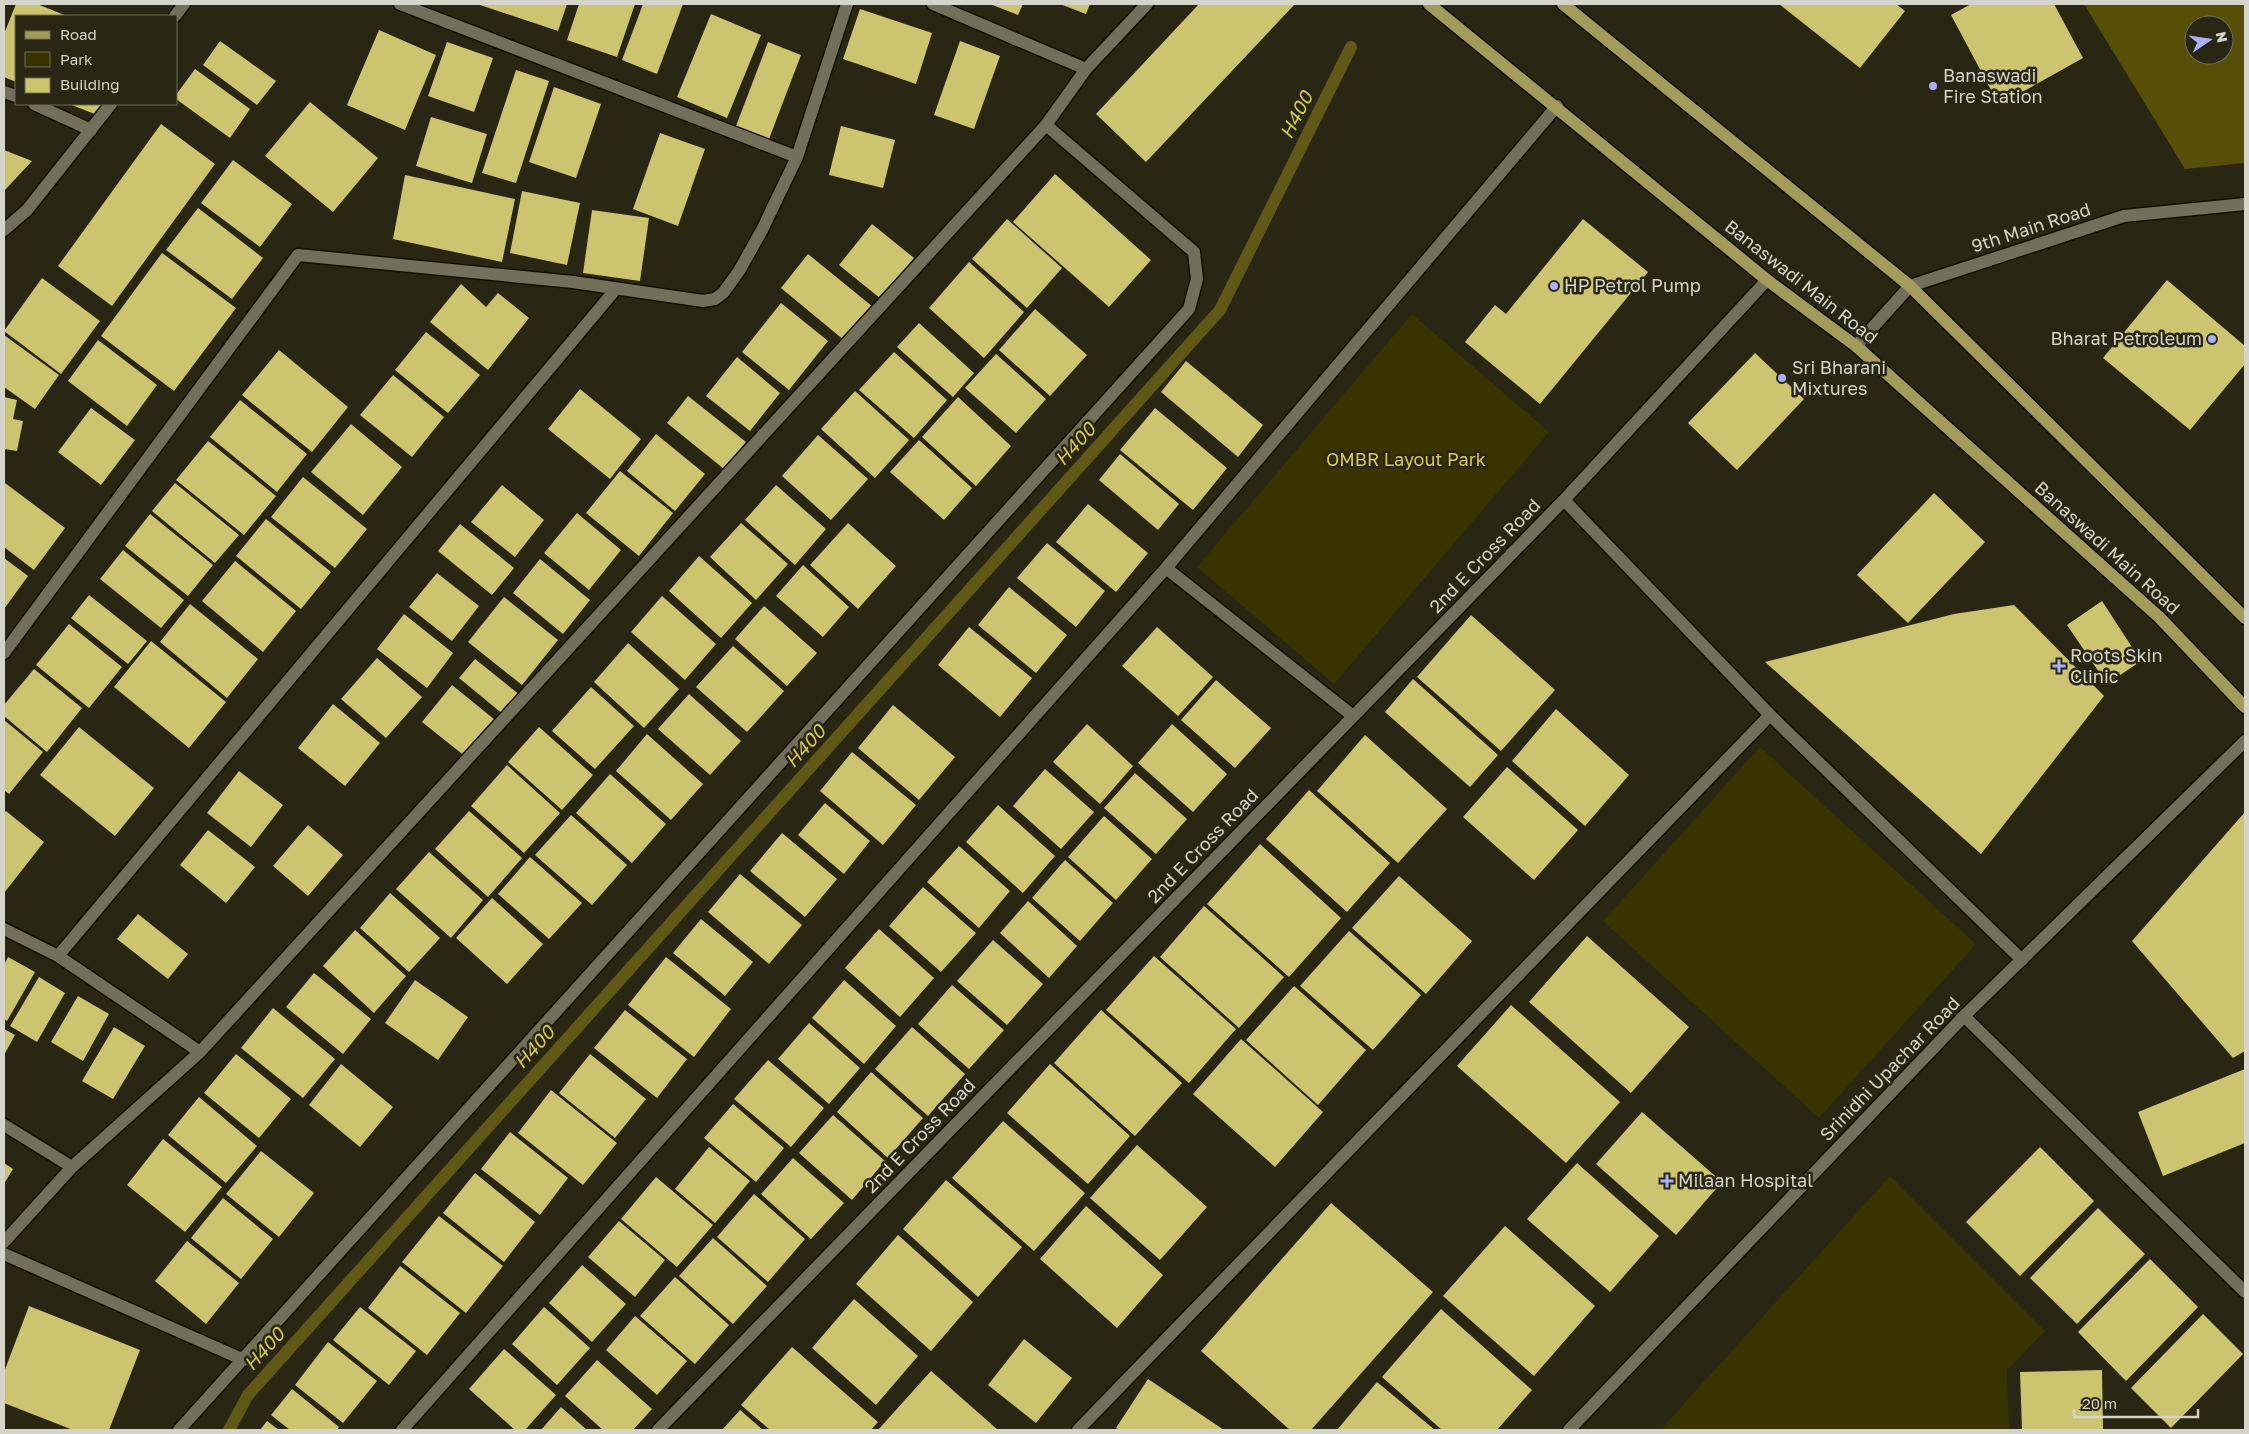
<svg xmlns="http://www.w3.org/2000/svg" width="2249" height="1434" font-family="'Golos Text',sans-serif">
	<rect width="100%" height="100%" fill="#292713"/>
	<path fill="#393300" d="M 1412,314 L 1549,432 L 1334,684 L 1197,567 Z
		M 1760,747 L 1976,944 L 1819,1118 L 1603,921 Z
		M 1890,1176 L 2045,1331 L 2007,1370 L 2009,1430 L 1666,1430 L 1663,1427 Z"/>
	<path fill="#574f07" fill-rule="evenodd" d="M 2084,4 L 2245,4 L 2245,163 L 2185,169 ZM 2194,25 L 2224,25 L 2224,55 L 2194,55 Z"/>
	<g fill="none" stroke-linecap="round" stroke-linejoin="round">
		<path stroke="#605915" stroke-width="12" d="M 229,1430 L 248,1395 L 1220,310 L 1351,47"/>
	</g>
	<path fill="#cdc46f" d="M 16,4 L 37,4 L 67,16 L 16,16 L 16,82 L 4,77 L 4,34 Z
		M 477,4 L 567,4 L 558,31 Z
		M 579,4 L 635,4 L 617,57 L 567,40 Z
		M 643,4 L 683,4 L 657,74 L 622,60 Z
		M 990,4 L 1023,4 L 1018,15 Z
		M 1060,4 L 1090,4 L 1086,14 Z
		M 1199,4 L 1295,4 L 1146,162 L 1096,114 Z
		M 1779,4 L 1896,4 L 1905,11 L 1860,68 Z
		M 1971,4 L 2054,4 L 2083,58 L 1999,105 L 1951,15 Z
		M 860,9 L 932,33 L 916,84 L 843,59 Z
		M 711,14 L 761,35 L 727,118 L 677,97 Z
		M 379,30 L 436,55 L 405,130 L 347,105 Z
		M 220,41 L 276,81 L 257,105 L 203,65 Z
		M 960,41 L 1000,56 L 974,129 L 934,115 Z
		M 447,42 L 493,58 L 474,112 L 428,96 Z
		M 768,42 L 801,55 L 769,139 L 736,126 Z
		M 195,69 L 250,109 L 230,138 L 176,99 L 176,95 Z
		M 516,70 L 549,81 L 516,183 L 482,173 Z
		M 554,87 L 601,104 L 576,178 L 529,162 Z
		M 310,102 L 378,158 L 333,212 L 265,156 Z
		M 69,104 L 104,104 L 100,116 Z
		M 431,117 L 487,134 L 472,183 L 416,166 Z
		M 161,124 L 215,164 L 112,306 L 58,266 Z
		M 841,126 L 895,140 L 883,188 L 829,175 Z
		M 660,133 L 705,149 L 678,226 L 633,209 Z
		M 4,150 L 32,161 L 4,191 Z
		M 233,160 L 292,204 L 260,247 L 201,203 Z
		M 1055,174 L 1151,260 L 1109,307 L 1013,222 Z
		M 405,175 L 515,199 L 502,262 L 393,239 Z
		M 522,191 L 580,203 L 567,265 L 510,253 Z
		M 198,208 L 263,258 L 232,299 L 166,250 Z
		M 592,210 L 649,218 L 640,281 L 583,273 Z
		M 1007,219 L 1062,268 L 1027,308 L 972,259 Z
		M 1583,219 L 1648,272 L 1540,404 L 1465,342 L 1495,305 L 1506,314 Z
		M 872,224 L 914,258 L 881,299 L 839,265 Z
		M 162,253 L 236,308 L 174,391 L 101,336 Z
		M 808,254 L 873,307 L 845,341 L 781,288 Z
		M 969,262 L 1024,312 L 984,358 L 929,308 Z
		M 42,278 L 100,321 L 61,374 L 4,331 Z
		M 2167,280 L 2245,346 L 2245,364 L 2190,430 L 2103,358 Z
		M 461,284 L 486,307 L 498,293 L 529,318 L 488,370 L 430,322 Z
		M 781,303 L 828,341 L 789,390 L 742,352 Z
		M 1035,309 L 1087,355 L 1050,396 L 999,350 Z
		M 919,323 L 974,373 L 953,397 L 897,347 Z
		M 426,332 L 480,375 L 448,413 L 395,370 Z
		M 4,335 L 59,375 L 35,409 L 4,387 Z
		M 98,340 L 157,385 L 127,426 L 68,381 Z
		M 279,350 L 348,407 L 312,452 L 242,395 Z
		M 894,352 L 947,400 L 914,438 L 859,390 Z
		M 1755,353 L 1804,399 L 1737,470 L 1688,423 Z
		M 996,354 L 1046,399 L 1016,433 L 965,388 Z
		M 737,357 L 780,393 L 750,431 L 706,396 Z
		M 1186,361 L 1263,425 L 1238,457 L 1161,392 Z
		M 393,375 L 444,417 L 412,457 L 360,415 Z
		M 580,389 L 641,439 L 610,479 L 548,429 Z
		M 855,391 L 909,440 L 875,478 L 821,429 Z
		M 688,396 L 746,442 L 724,469 L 667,423 Z
		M 4,397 L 17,400 L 13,419 L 23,421 L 17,451 L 4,449 Z
		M 958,397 L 1011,446 L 976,486 L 922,437 Z
		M 240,400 L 307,454 L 277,492 L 210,437 Z
		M 91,408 L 135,440 L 101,485 L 58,452 Z
		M 1155,408 L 1227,468 L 1193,510 L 1120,450 Z
		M 351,424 L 402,467 L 363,515 L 311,472 Z
		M 656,434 L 705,474 L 675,511 L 627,471 Z
		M 818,435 L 868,479 L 831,520 L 782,476 Z
		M 919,440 L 972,488 L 944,520 L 890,472 Z
		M 208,441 L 276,496 L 244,535 L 176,480 Z
		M 1120,454 L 1179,504 L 1158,530 L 1099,480 Z
		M 620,471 L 673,513 L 639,556 L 586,513 Z
		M 303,477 L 367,529 L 335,568 L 271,517 Z
		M 5,483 L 65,528 L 34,570 L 4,547 Z
		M 175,483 L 239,535 L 215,563 L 152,511 Z
		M 502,485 L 544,520 L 515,557 L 471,522 Z
		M 776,485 L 826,529 L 795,565 L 745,520 Z
		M 1934,493 L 1985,542 L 1908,623 L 1857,575 Z
		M 1088,504 L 1148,553 L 1116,592 L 1056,542 Z
		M 577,513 L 621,550 L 589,590 L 544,553 Z
		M 150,514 L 213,565 L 188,596 L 125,546 Z
		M 266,519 L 331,572 L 301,609 L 236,556 Z
		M 741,523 L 788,564 L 756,600 L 710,557 Z
		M 848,523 L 896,566 L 858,609 L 810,565 Z
		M 460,524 L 514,568 L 492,595 L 438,551 Z
		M 1047,543 L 1105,591 L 1076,627 L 1017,578 Z
		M 123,550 L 184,600 L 161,628 L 100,579 Z
		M 699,556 L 752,603 L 721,638 L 669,591 Z
		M 4,558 L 28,576 L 4,609 Z
		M 540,559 L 590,600 L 563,634 L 513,593 Z
		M 235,561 L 296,611 L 263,652 L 202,601 Z
		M 803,565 L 849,607 L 823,637 L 776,596 Z
		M 437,573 L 479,606 L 452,641 L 409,607 Z
		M 1009,587 L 1067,635 L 1036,673 L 978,625 Z
		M 89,595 L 147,641 L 128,664 L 71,618 Z
		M 662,596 L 716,644 L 685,680 L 631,632 Z
		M 504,597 L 558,640 L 522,685 L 468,642 Z
		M 2102,601 L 2141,661 L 2107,684 L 2067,625 Z
		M 190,604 L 258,659 L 227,698 L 160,642 Z
		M 2014,605 L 2104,696 L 1981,854 L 1765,662 L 1954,614 Z
		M 764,606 L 817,653 L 787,686 L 735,639 Z
		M 404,614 L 453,653 L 427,688 L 377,649 Z
		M 1471,615 L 1555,690 L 1501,751 L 1417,677 Z
		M 69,624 L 122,667 L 89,708 L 36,665 Z
		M 969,627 L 1032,678 L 1000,717 L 938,665 Z
		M 1157,627 L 1213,677 L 1178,716 L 1122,666 Z
		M 151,641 L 226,702 L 189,748 L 114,687 Z
		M 628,643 L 679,689 L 644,728 L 594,682 Z
		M 733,646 L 784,691 L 747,732 L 696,687 Z
		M 377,658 L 422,697 L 386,738 L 341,699 Z
		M 475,659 L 520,695 L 504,715 L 459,678 Z
		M 34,669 L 82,708 L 47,752 L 4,716 L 4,705 Z
		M 1413,679 L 1498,755 L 1470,787 L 1385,712 Z
		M 1216,680 L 1271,728 L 1235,768 L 1181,720 Z
		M 452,685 L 495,720 L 466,757 L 422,722 Z
		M 591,687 L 634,726 L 595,769 L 552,731 Z
		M 689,694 L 741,741 L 710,775 L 658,729 Z
		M 333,704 L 380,743 L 345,786 L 298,748 Z
		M 893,705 L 955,757 L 919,800 L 858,748 Z
		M 1556,709 L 1629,775 L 1585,826 L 1512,761 Z
		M 4,720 L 43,752 L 9,794 L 4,790 Z
		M 1087,724 L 1133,766 L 1100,804 L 1053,762 Z
		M 1172,724 L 1227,774 L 1193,812 L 1138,763 Z
		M 79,727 L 154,788 L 115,836 L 40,775 Z
		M 539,727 L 593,775 L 562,810 L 508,762 Z
		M 647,734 L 703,784 L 671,820 L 616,771 Z
		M 1365,735 L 1447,809 L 1398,863 L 1317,791 Z
		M 852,752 L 916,805 L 883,845 L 820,791 Z
		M 507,765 L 560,813 L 524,853 L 471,806 Z
		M 1507,767 L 1578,830 L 1534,880 L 1463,817 Z
		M 1045,769 L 1094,812 L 1061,849 L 1013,806 Z
		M 239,771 L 283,805 L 251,847 L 207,813 Z
		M 1135,773 L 1187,819 L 1156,854 L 1104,808 Z
		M 610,774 L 666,824 L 632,863 L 576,813 Z
		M 1309,790 L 1390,863 L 1347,912 L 1266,839 Z
		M 825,803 L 870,841 L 844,874 L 798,835 Z
		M 998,805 L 1055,856 L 1023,893 L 966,842 Z
		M 6,811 L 44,842 L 4,893 L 4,814 Z
		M 469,811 L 522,858 L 488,897 L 435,849 Z
		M 2245,812 L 2245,1051 L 2233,1058 L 2132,941 Z
		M 571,815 L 627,865 L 592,905 L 535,855 Z
		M 1104,816 L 1152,859 L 1116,900 L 1068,857 Z
		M 308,825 L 343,855 L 308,896 L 273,866 Z
		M 208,830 L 255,867 L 226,903 L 180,865 Z
		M 782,833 L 837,879 L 805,917 L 750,871 Z
		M 1260,844 L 1341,918 L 1289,977 L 1207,904 Z
		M 959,846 L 1010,891 L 979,928 L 927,882 Z
		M 429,852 L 483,900 L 451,938 L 396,889 Z
		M 530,857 L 582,903 L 549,939 L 498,894 Z
		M 1065,860 L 1113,903 L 1080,941 L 1032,898 Z
		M 740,874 L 802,925 L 769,964 L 708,912 Z
		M 1399,876 L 1472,941 L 1426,994 L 1352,928 Z
		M 923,887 L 976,933 L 941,972 L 889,926 Z
		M 390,893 L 440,938 L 409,972 L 360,928 Z
		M 492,898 L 543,944 L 507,984 L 456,938 Z
		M 1028,901 L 1077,946 L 1049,978 L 1000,933 Z
		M 1204,906 L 1284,977 L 1239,1028 L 1160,957 Z
		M 138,914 L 188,954 L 168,979 L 117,939 Z
		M 701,919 L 753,962 L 725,996 L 673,953 Z
		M 879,929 L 934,978 L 900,1017 L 845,968 Z
		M 355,930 L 406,976 L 374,1013 L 323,966 Z
		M 1349,931 L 1421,995 L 1373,1050 L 1300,986 Z
		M 1587,936 L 1689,1027 L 1631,1093 L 1529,1002 Z
		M 993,940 L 1043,984 L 1007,1025 L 957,981 Z
		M 1154,956 L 1236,1029 L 1189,1083 L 1106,1010 Z
		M 8,957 L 35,972 L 7,1021 L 4,1019 L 4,965 Z
		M 666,957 L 731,1009 L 694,1057 L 628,1005 Z
		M 314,973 L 371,1019 L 343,1054 L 286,1007 Z
		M 39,977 L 65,993 L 37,1042 L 10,1026 Z
		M 415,980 L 468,1017 L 438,1060 L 385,1023 Z
		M 844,980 L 896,1026 L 864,1064 L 812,1018 Z
		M 952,985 L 1004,1030 L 969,1069 L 918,1024 Z
		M 1294,986 L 1366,1050 L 1318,1105 L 1246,1040 Z
		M 78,996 L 109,1014 L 83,1061 L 51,1042 Z
		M 1511,1005 L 1620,1102 L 1566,1163 L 1457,1066 Z
		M 273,1008 L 335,1059 L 303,1098 L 241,1048 Z
		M 625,1010 L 687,1059 L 657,1098 L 594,1048 Z
		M 1101,1010 L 1182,1083 L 1135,1136 L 1054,1063 Z
		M 809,1023 L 860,1068 L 829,1104 L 778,1059 Z
		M 114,1027 L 145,1046 L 113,1099 L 82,1081 Z
		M 912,1027 L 965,1074 L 928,1116 L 875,1069 Z
		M 4,1029 L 15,1035 L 4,1055 Z
		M 1241,1039 L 1323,1112 L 1275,1167 L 1193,1094 Z
		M 236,1054 L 291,1099 L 259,1138 L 204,1093 Z
		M 590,1054 L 646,1099 L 615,1138 L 559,1093 Z
		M 768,1060 L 824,1108 L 791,1147 L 734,1099 Z
		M 341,1064 L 393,1107 L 360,1147 L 309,1105 Z
		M 1050,1064 L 1130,1136 L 1088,1184 L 1007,1113 Z
		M 2245,1069 L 2245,1143 L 2163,1176 L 2138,1112 Z
		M 871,1072 L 923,1118 L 888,1158 L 837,1112 Z
		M 551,1090 L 617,1143 L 583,1185 L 518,1133 Z
		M 199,1097 L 257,1146 L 226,1183 L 168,1135 Z
		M 733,1104 L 784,1148 L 756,1182 L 704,1138 Z
		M 1642,1112 L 1722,1182 L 1676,1235 L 1596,1164 Z
		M 833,1115 L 885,1161 L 852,1200 L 799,1153 Z
		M 1003,1121 L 1085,1193 L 1034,1251 L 952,1178 Z
		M 510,1132 L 568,1178 L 540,1215 L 481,1169 Z
		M 163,1139 L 222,1187 L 185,1232 L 127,1185 Z
		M 1137,1145 L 1207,1207 L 1160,1260 L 1090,1198 Z
		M 709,1147 L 750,1181 L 715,1223 L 675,1189 Z
		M 2040,1147 L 2094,1201 L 2020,1276 L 1966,1222 Z
		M 261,1151 L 314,1193 L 279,1237 L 226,1194 Z
		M 793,1158 L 844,1203 L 811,1239 L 761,1194 Z
		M 4,1163 L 13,1169 L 4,1184 Z
		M 1577,1163 L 1659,1236 L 1610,1292 L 1527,1219 Z
		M 475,1173 L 535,1222 L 504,1262 L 443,1213 Z
		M 656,1177 L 713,1225 L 677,1267 L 621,1219 Z
		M 946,1180 L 1022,1247 L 978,1297 L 903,1229 Z
		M 754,1194 L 805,1239 L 768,1282 L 717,1237 Z
		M 223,1198 L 273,1239 L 241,1279 L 191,1238 Z
		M 1331,1203 L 1433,1292 L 1311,1430 L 1290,1430 L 1201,1351 Z
		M 1086,1206 L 1163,1275 L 1117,1328 L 1040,1259 Z
		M 2098,1208 L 2145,1254 L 2077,1324 L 2030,1278 Z
		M 439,1216 L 503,1266 L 466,1313 L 402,1262 Z
		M 619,1221 L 665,1260 L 635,1297 L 588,1257 Z
		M 1505,1226 L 1595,1306 L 1534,1376 L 1443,1296 Z
		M 898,1235 L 973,1302 L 931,1351 L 856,1284 Z
		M 713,1238 L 767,1286 L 733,1324 L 679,1276 Z
		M 187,1241 L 239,1283 L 206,1324 L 155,1281 Z
		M 2150,1259 L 2198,1307 L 2126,1381 L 2078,1332 Z
		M 582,1265 L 626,1304 L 592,1342 L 549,1303 Z
		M 400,1266 L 460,1313 L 427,1355 L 368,1308 Z
		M 675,1277 L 729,1325 L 695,1364 L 640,1316 Z
		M 854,1299 L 918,1356 L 876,1405 L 812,1348 Z
		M 29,1306 L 140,1350 L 109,1430 L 73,1430 L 4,1403 L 4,1372 Z
		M 360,1307 L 416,1351 L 389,1385 L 333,1340 Z
		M 544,1307 L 590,1348 L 557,1385 L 512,1344 Z
		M 1441,1309 L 1532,1390 L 1497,1430 L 1442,1430 L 1382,1377 Z
		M 2203,1314 L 2243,1354 L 2171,1428 L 2131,1388 Z
		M 635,1316 L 687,1361 L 657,1395 L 606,1350 Z
		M 1024,1339 L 1072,1378 L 1036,1423 L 988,1385 Z
		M 328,1342 L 377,1381 L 343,1423 L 295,1385 Z
		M 792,1347 L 878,1422 L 871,1430 L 770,1430 L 741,1405 Z
		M 504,1349 L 556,1395 L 525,1430 L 515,1430 L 469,1389 Z
		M 597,1360 L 652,1409 L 633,1430 L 603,1430 L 565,1396 Z
		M 2102,1370 L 2103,1430 L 2022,1430 L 2020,1372 Z
		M 931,1371 L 998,1430 L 878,1430 Z
		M 1148,1379 L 1224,1430 L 1120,1430 L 1116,1428 Z
		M 1377,1382 L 1435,1430 L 1337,1430 Z
		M 292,1389 L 339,1427 L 337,1430 L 290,1430 L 271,1415 Z
		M 561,1407 L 587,1430 L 541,1430 Z
		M 740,1410 L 763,1430 L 722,1430 Z
		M 267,1421 L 279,1430 L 260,1430 Z"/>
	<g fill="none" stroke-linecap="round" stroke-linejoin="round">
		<defs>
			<path id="minor" d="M 400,4 L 797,157
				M 933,4 L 1086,69
				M 4,92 L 16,96
				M 34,104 L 91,130
				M 1564,500 L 1770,715 L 2022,960
				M 1166,568 L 1353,716
				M 4,653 L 298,255 L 573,282 L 703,301 L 715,299 L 723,293 L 739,271 L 762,230 L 797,157 L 847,4
				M 4,929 L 58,956 L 200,1052
				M 58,956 L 615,290
				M 1964,1016 L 2245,1292
				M 4,1125 L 72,1167
				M 4,1242 L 72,1167 L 200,1052 L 1046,125 L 1086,69 L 1147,4
				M 4,1254 L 244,1360
				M 179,1430 L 1189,309 L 1197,279 L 1194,252 L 1046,125
				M 402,1430 L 1166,568 L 1557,106
				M 658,1430 L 1564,500 L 1767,280
				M 1078,1430 L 1770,715"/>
			<path id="tertiary" d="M 175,16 L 184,4
				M 4,230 L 27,210 L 111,104
				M 1856,346 L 1910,286 L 2124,216 L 2245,204
				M 1569,1430 L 1964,1016 L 2245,741"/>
			<path id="primary" d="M 1429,4 L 1767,280 L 1856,346 L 2159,617 L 2245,707
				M 1563,4 L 1910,286 L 2245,618"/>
		</defs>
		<use href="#minor" stroke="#121001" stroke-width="15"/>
		<use href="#tertiary" stroke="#121001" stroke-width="15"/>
		<use href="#primary" stroke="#121001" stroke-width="15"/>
		<use href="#minor" stroke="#72705a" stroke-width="12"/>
		<use href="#tertiary" stroke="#72705a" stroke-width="12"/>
		<use href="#primary" stroke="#a29b5a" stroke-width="12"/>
	</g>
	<g fill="#adaffb" stroke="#292713" stroke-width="2">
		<circle cx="1933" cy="86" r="5"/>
		<circle cx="1554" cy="286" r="5"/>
		<circle cx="2212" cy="339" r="5"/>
		<circle cx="1782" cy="378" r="5"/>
		<path d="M2056.5 658.5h5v5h5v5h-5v5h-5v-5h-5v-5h5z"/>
		<path d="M1664.5 1173.5h5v5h5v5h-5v5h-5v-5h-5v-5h5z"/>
	</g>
	<g text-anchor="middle" stroke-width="5" stroke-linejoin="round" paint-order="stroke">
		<g font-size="18" fill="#d5d4c8" stroke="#292713" text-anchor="start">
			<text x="1943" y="82">Banaswadi<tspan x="1943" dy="21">Fire Station</tspan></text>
			<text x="1564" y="292">HP Petrol Pump</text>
			<text x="2202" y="345" text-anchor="end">Bharat Petroleum</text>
			<text x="1792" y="374">Sri Bharani<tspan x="1792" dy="21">Mixtures</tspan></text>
			<text x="2070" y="662">Roots Skin<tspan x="2070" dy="21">Clinic</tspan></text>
			<text x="1678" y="1187">Milaan Hospital</text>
		</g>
		<g font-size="18" fill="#d5d4c8" stroke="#292713">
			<text transform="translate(2031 228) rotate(-18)" y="6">9th Main Road</text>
			<text transform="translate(1801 282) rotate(38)" y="6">Banaswadi Main Road</text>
			<text transform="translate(2107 548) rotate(42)" y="6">Banaswadi Main Road</text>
			<text transform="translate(1485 556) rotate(-46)" y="6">2nd E Cross Road</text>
			<text transform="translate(1203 846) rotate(-46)" y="6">2nd E Cross Road</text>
			<text transform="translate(1890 1069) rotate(-46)" y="6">Srinidhi Upachar Road</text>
			<text transform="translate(920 1136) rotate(-46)" y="6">2nd E Cross Road</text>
		</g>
		<g font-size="18" fill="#d6c854" stroke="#292713">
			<text x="1406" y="466">OMBR Layout Park</text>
		</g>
		<g font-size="19" font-style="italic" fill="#d5c753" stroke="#292713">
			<text transform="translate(1296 115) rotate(-63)" y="7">H400</text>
			<text transform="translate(1075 444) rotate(-48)" y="7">H400</text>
			<text transform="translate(805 746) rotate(-48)" y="7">H400</text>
			<text transform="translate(534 1047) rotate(-48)" y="7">H400</text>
			<text transform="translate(264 1349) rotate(-48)" y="7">H400</text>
		</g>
	</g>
	<rect width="2249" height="1434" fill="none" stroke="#d5d4c8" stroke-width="10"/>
	<rect x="15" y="15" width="162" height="90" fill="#292713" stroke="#6e6c5b"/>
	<rect x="25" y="31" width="25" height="8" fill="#a29b5a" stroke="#6e6c5b"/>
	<text x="60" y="40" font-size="15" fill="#d5d4c8">Road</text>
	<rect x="25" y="52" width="25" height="15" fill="#393300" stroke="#6e6c5b"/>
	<text x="60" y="65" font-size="15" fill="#d5d4c8">Park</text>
	<rect x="25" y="78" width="25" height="15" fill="#cdc46f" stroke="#6e6c5b"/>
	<text x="60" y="90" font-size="15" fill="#d5d4c8">Building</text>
	<g transform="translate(2209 40) rotate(77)"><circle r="24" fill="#292713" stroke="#6e6c5b"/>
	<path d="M0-4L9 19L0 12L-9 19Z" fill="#adaffb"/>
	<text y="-8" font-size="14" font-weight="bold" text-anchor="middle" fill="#d5d4c8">N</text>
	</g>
	<path d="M2074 1409v8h124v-8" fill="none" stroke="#d5d4c8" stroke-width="2.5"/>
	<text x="2082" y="1409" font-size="15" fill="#d5d4c8" stroke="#292713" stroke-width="4" paint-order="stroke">20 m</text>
</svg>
